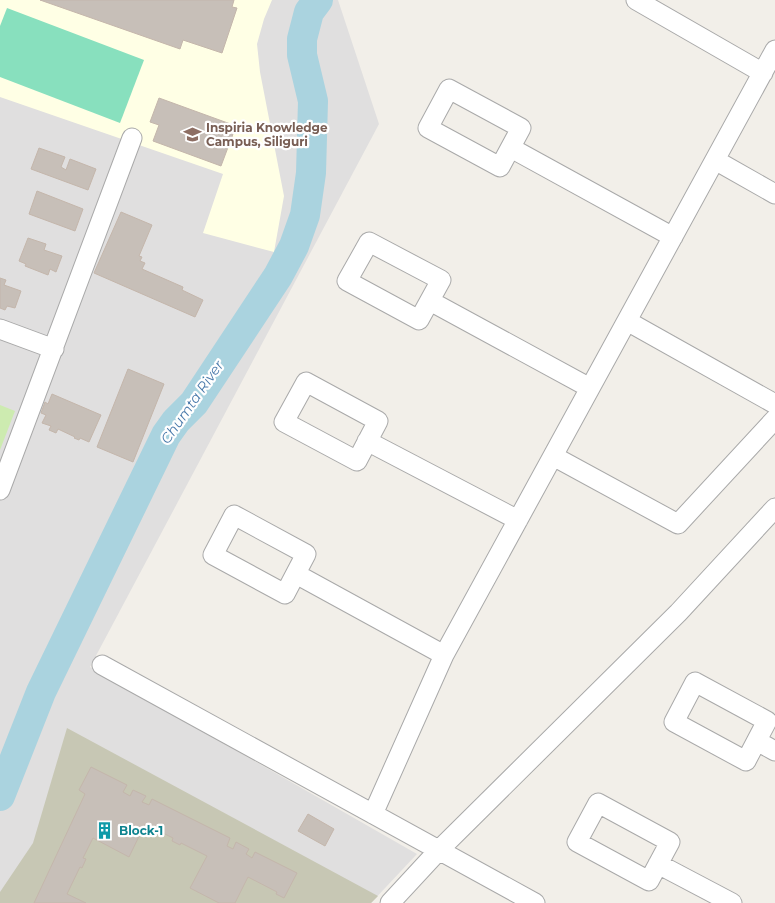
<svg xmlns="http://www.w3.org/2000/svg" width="775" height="903" font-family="Montserrat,sans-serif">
	<rect width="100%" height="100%" fill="#f2efe9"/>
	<path fill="#e0dfdf" d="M 0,0 L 338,0 L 379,124 L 90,667 L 417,854 L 371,903 L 0,903 Z"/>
	<path fill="#ffffe5" d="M 0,0 L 272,0 L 264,19 L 257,44 L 260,72 L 284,196 L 274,252 L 203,233 L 223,174 L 0,97 Z"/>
	<path fill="#c7c7b4" d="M 67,728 L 378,896 L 371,903 L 0,903 L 0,892 L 33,843 Z"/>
	<path fill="#cdebb0" d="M 0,405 L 15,411 L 0,450 Z"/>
	<path fill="#88e0be" d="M 7,8 L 144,60 L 120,123 L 0,77 L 0,26 Z"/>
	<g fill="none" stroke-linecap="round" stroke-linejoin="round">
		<path stroke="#aad3df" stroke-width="30" d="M 0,796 L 41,692 L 166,435 L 176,421 L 194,403 L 278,276 L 294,246 L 305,215 L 311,173 L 313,101 L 302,55 L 302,39 L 309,12 L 318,0"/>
	</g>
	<path fill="#c7bfb8" stroke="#c4b6ab" d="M 40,0 L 234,0 L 232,7 L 237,8 L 222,53 L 183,40 L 180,49 Z
		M 159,98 L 236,126 L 221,166 L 153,141 L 159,125 L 150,122 Z
		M 39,148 L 65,157 L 61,167 L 66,170 L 70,159 L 96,169 L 88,190 L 31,169 Z
		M 37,191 L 83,209 L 75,231 L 29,214 Z
		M 121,212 L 152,225 L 139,256 L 142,257 L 140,261 L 145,263 L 142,269 L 183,287 L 182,290 L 203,300 L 195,317 L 94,273 Z
		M 28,238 L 46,244 L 44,250 L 62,256 L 56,272 L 50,269 L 48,275 L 25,266 L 26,264 L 19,261 Z
		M 0,278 L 6,280 L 4,285 L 21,291 L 15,308 L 7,306 L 5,310 L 0,308 Z
		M 128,369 L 164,384 L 133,462 L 97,447 Z
		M 52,394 L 101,415 L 89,442 L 80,438 L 79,440 L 74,438 L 75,437 L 58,429 L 56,433 L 49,430 L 51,426 L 42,423 L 46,415 L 41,413 L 45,402 L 48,404 Z
		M 91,767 L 127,785 L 123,792 L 130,796 L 133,790 L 146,796 L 142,802 L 149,805 L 152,799 L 230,838 L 227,846 L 233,849 L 236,842 L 249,849 L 246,854 L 252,858 L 255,852 L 297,873 L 284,898 L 276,894 L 277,892 L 248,877 L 235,903 L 219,903 L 190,888 L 207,856 L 181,843 L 180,845 L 172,841 L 173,838 L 145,824 L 129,857 L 93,838 L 83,858 L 86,859 L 82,868 L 80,867 L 67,894 L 86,903 L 34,903 L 85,794 L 79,790 Z
		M 308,814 L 334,829 L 325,846 L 298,831 Z"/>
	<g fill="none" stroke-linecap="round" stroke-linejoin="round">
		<defs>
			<path id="street" d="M 636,0 L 763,73
				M 449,89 L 521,128 L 500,167 L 428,128 Z
				M 511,148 L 673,237
				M 715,160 L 775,194
				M 369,242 L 441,280 L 419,320 L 347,281 Z
				M 430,301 L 590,388
				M 627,321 L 775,404
				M 0,329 L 54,349
				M 306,382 L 378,421 L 357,461 L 284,422 Z
				M 367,441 L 518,520
				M 553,456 L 678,524 L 775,419
				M 0,490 L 132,138
				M 234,515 L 306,554 L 285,594 L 213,555 Z
				M 296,574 L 444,655
				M 102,665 L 535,903
				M 695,682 L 767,721 L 746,761 L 674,722 Z
				M 757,741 L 775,751
				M 598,803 L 670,842 L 649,881 L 577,842 Z
				M 373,814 L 444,655 L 775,50
				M 658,864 L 732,903
				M 390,903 L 439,850 L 678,613 L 775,508"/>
		</defs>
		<use href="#street" stroke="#a9a9a9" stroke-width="21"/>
		<use href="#street" stroke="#fff" stroke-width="19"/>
	</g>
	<defs>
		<symbol id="university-bare" viewBox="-9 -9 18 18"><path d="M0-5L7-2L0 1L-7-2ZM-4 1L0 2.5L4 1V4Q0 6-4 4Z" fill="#8d6e63" stroke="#fff" stroke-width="2.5" paint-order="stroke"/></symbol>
		<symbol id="building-bare" viewBox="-9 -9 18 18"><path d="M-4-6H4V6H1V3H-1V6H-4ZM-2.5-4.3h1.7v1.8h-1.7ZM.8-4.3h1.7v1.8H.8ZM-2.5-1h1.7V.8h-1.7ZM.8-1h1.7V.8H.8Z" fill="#0f9aa8" stroke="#fff" stroke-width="2.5" paint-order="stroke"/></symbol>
	</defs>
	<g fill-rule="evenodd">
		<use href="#university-bare" x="180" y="122" width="25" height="25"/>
		<use href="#building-bare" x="92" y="818" width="25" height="25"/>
	</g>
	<g text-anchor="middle" stroke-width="4.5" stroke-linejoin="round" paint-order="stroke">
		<g font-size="12" font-weight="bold" fill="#785e54" stroke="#fff" text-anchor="start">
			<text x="206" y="132">Inspiria Knowledge<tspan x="206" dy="14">Campus, Siliguri</tspan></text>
		</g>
		<g font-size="12" font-weight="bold" fill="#0d838f" stroke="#fff" text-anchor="start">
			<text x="119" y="835">Block-1</text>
		</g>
		<g font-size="14" font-style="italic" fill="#4a7aab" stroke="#fff">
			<text transform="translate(192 402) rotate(-55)" y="5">Chumta River</text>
		</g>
	</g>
</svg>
